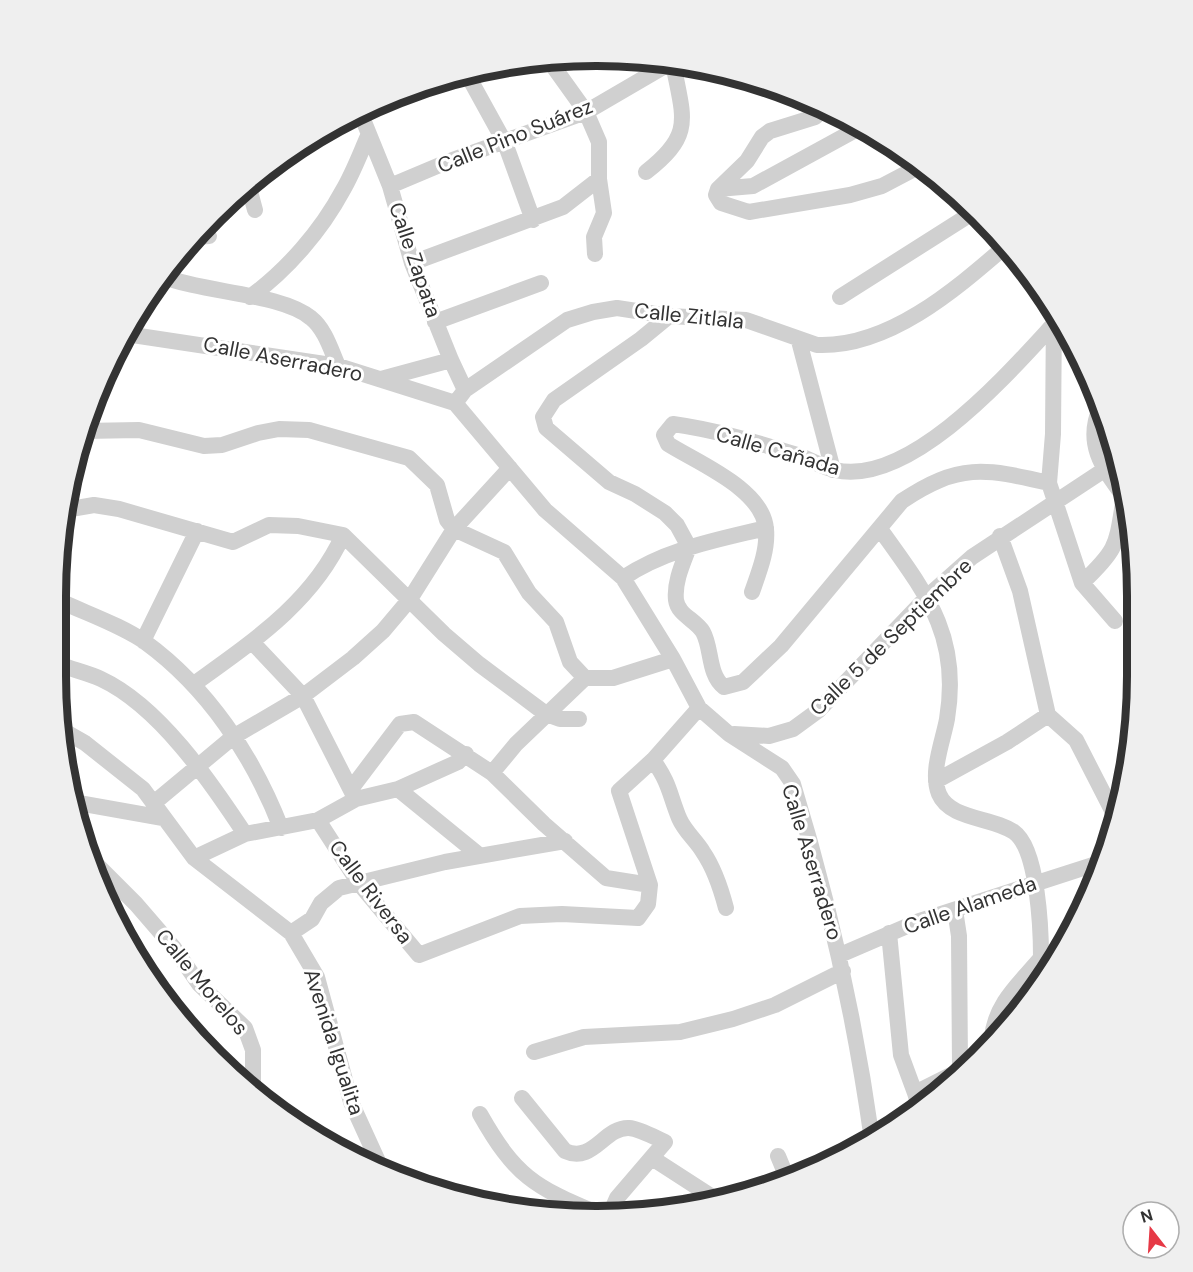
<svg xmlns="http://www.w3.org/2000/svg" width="1193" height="1272" font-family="'DM Sans',sans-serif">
	<rect width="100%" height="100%" fill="#fff"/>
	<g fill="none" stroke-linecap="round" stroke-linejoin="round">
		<path stroke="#d0d0d0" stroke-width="16" d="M 548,59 L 586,112 L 599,142 L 599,179 L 604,213 L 594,237 L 595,254
			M 467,74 L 505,143 L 533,220
			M 360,112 L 390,186 L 412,263 L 451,360 L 465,390 L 459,398
			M 646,172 C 695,134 683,118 673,63
			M 248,184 L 255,210
			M 390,186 L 447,162 L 586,112 L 670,63
			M 718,189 L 716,195 L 721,203 L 749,212 L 850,195 L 882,186 L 922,165
			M 718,189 L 753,186 L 861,127
			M 718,189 L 747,161 L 762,137 L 770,131 L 815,117 L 826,107
			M 196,237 L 209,236
			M 412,263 L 563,207 L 599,179
			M 162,276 C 203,293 281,293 311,318 C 325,329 331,350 338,366
			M 250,297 C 287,270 321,231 343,190 C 353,173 360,154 368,136
			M 840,297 L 974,212
			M 1054,310 L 1053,434 L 1049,483 L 1082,583
			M 669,316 L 641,339 L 554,400 L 543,417 L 546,428 L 609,482 L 635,494 L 665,513 L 677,525 L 689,547 C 683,563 674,582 676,600 C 678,615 696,620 703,632 C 712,648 708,675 724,687 L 743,682 L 781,646 L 902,501 C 959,463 984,468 1049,483
			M 435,322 L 541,283
			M 126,334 L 338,366 L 455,403 L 545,510 L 623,578 L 673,659 L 699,708 L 729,734 L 782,768 L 793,784 C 829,901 855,1019 872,1140
			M 799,341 L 833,470
			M 381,379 L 451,360
			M 465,390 L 567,320 L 593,312 L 617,308 L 669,316 L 746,320 L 817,345 C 889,348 956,289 1007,245
			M 1101,406 C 1084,443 1102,467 1124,497 C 1116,545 1119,548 1082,583 L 1115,621
			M 84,431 L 139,430 L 204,446 L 222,445 L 258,433 L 279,429 L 309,430 L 409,458 L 437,485 L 447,520 L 454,529 L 504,552 L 529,593 L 556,622 L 570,662 L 585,678 L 613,678 L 673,659
			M 65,510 L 94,505 L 119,509 L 233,542 L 269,525 L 298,526 L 343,535 L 444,634 L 479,664 L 546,714 L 560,719 L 579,719
			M 880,529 C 925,592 961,635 947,719 C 943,741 930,772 939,794 C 950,820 993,817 1014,832 C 1038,849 1041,930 1041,958 C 1020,983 995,1003 992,1038
			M 1000,536 L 1020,591 L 1048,715 L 1076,740 L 1116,818
			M 623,578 C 666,549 717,540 766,528
			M 752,592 C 759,572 768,550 766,529 C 763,489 698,463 668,444 L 664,435 L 673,424 C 716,430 756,442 797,455 C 809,459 822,467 835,470 C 909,487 1007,375 1053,325
			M 58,600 C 85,613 121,625 145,642 C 208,688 253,756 281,828
			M 143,641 L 197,531
			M 253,643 L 303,696 L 355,798
			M 61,665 C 74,670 88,673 101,679 C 159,706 210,781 245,834
			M 194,684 C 252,642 313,602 343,535
			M 64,731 L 85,743 L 143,789 L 194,858 L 291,933 L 317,977 L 351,1102 L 382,1170
			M 734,734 L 769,736 L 793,729 L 819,710 L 928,596 L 972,557 L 1104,470
			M 653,760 C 670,784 669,793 679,818 C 685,832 696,840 703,852 C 714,868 721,889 726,908
			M 492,773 L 516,744 L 585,678
			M 936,781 L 1007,742 L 1048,715
			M 351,789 L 400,724 L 414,722 L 492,773 L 544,824 L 606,878 L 650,885
			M 398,789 L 479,855
			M 73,802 L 163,818
			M 155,802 L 233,737 L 303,696 L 353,658 L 383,631 L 410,599 L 454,529 L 510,468
			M 318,820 L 358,882 L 419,955 L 520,916 L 562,914 L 638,918 L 648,904 L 650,885 L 619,791 L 653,760 L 699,708
			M 194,858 L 245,834 L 318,820 L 356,799 L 398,789 L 458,762 L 466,754
			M 93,861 L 136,904 L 174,948 L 199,984 L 245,1028 L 253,1050 L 253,1091
			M 955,910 L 959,936 L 960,1068
			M 291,933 L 312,919 L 321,903 L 339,888 L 445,862 L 565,841
			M 889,933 L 901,1055 L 915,1093
			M 840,955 L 919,921 L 1102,862
			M 534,1052 L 584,1037 L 680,1032 L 733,1019 L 775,1005 L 843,971
			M 522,1098 L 565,1151 C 593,1164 604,1127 629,1128 C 640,1129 654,1137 665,1142 L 617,1198 L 610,1214
			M 919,1106 L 915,1093 L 967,1067
			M 480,1114 C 515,1176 534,1187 599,1214
			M 778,1156 L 788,1180
			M 652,1158 L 717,1200"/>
	</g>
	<g text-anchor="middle" stroke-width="6" stroke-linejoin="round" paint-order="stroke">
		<g font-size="21" fill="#333" stroke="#fff">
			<text transform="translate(515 136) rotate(-22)" y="7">Calle Pino Suárez</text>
			<text transform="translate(415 260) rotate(71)" y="7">Calle Zapata</text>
			<text transform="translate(689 316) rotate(6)" y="7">Calle Zitlala</text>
			<text transform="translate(283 359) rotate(11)" y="7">Calle Aserradero</text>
			<text transform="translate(778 451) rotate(16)" y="7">Calle Cañada</text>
			<text transform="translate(891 637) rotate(-44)" y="7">Calle 5 de Septiembre</text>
			<text transform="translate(812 862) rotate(73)" y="7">Calle Aserradero</text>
			<text transform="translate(371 892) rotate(53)" y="7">Calle Riversa</text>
			<text transform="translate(970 905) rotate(-19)" y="7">Calle Alameda</text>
			<text transform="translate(202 982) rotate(50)" y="7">Calle Morelos</text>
			<text transform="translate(334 1042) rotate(72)" y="7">Avenida Igualita</text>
		</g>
	</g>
	<path d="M0 0H1193V1272H0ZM596 66H597A530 530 0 0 1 1127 596V676A530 530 0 0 1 597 1206H596A530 530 0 0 1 66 676V596A530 530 0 0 1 596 66Z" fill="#efefef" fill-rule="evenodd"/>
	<path fill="none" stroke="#333" stroke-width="8" d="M596 66H597A530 530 0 0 1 1127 596V676A530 530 0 0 1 597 1206H596A530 530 0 0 1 66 676V596A530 530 0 0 1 596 66Z"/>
	<g transform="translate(1151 1230) rotate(343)"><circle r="28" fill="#ffffff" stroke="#adadad" stroke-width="1.5"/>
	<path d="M0-4.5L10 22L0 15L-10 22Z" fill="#e63946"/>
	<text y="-9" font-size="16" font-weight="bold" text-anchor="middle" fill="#333333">N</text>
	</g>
</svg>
